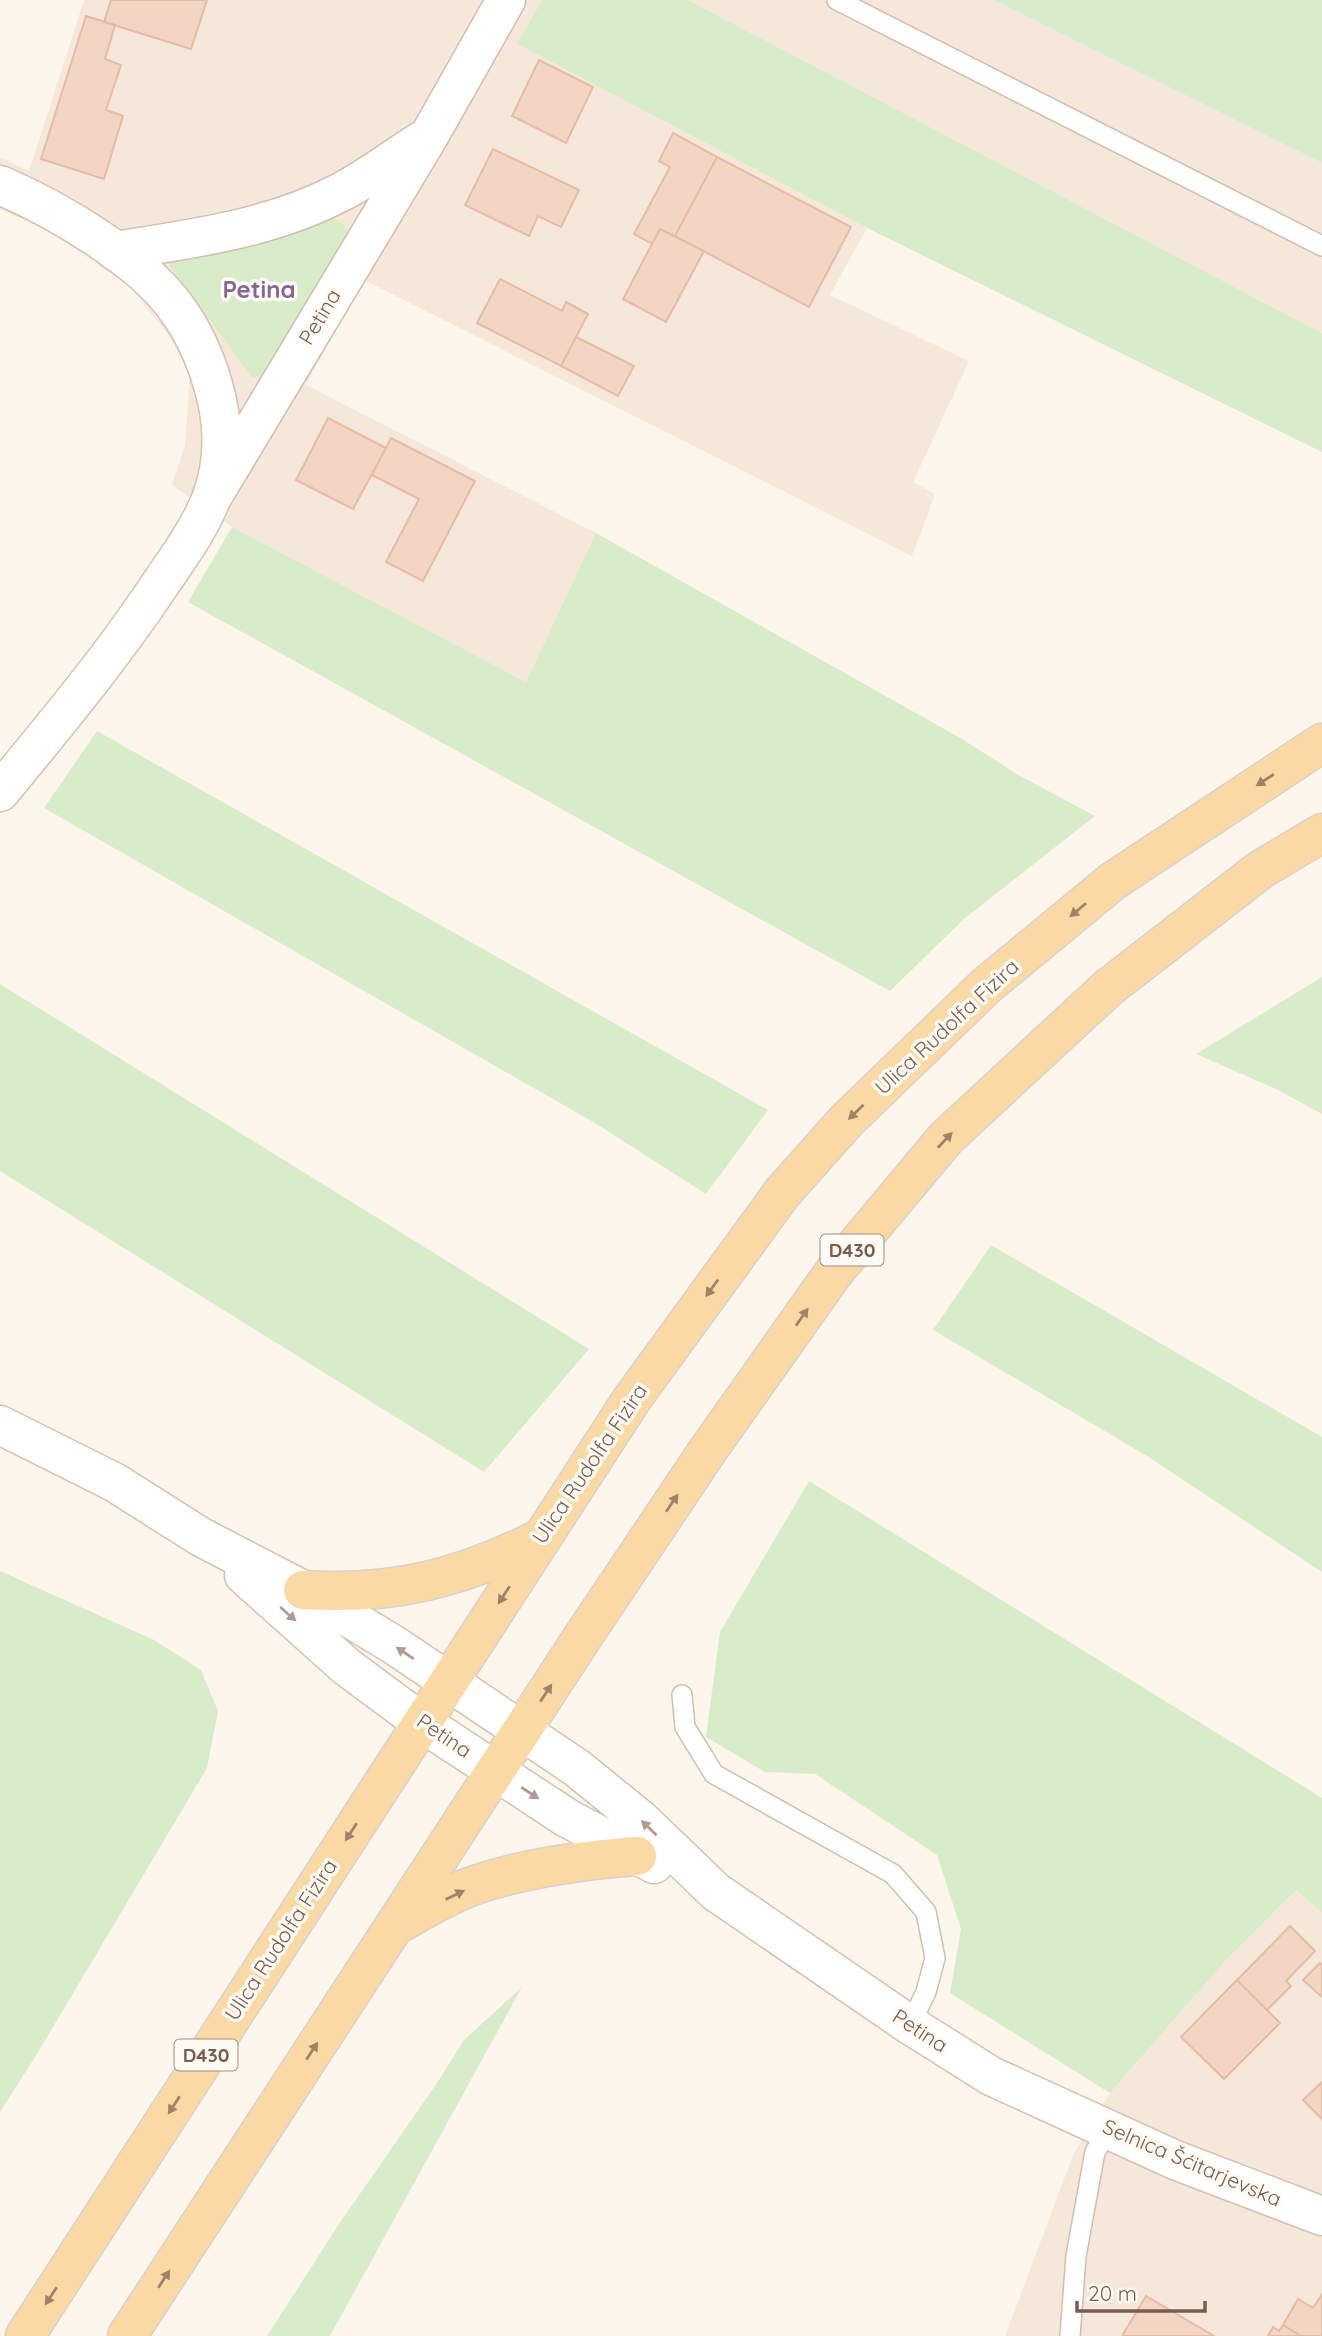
<svg xmlns="http://www.w3.org/2000/svg" width="1322" height="2336" font-family="Quicksand,sans-serif">
	<rect width="100%" height="100%" fill="#fdf6ec"/>
	<path fill="#f5e8da" d="M 84,0 L 542,0 L 517,44 L 867,228 L 830,295 L 969,361 L 913,482 L 935,494 L 912,556 L 364,280 L 306,385 L 596,533 L 526,682 L 232,527 L 172,485 L 185,446 L 190,374 L 169,336 L 131,288 L 55,234 L 0,209 L 0,157 L 29,171 Z
		M 688,0 L 994,0 L 1322,163 L 1322,333 Z
		M 1298,1890 L 1322,1913 L 1322,2336 L 1005,2336 L 1073,2155 L 1110,2093 L 1226,1960 Z"/>
	<path fill="#d8ecc9" d="M 542,0 L 688,0 L 1322,333 L 1322,452 L 867,228 L 517,44 Z
		M 994,0 L 1322,0 L 1322,163 Z
		M 330,219 C 341,219 346,225 348,236 L 281,344 L 271,366 L 259,377 L 252,377 L 164,258 Z
		M 232,527 L 526,682 L 596,533 L 962,739 L 1020,776 L 1095,816 L 964,919 L 890,991 L 188,602 Z
		M 97,731 L 768,1110 L 706,1194 L 595,1123 L 44,808 Z
		M 1322,977 L 1322,1114 L 1276,1089 L 1196,1054 Z
		M 0,984 L 589,1349 L 484,1472 L 0,1171 Z
		M 991,1245 L 1322,1437 L 1322,1572 L 1147,1456 L 933,1330 Z
		M 809,1481 L 1322,1798 L 1322,1913 L 1297,1890 L 1226,1960 L 1110,2093 L 950,1993 L 961,1929 L 937,1855 L 815,1774 L 765,1772 L 706,1737 L 720,1632 Z
		M 0,1571 L 154,1640 L 201,1670 L 218,1711 L 207,1768 L 37,2054 L 0,2112 Z
		M 522,1987 L 330,2336 L 267,2336 L 339,2224 L 437,2083 L 464,2040 Z"/>
	<path fill="#f3d5c3" stroke="#e6bba3" stroke-width="2" d="M 111,0 L 207,0 L 191,49 L 104,22 Z
		M 86,16 L 115,25 L 105,59 L 121,65 L 106,110 L 123,116 L 104,179 L 41,159 Z
		M 539,60 L 593,87 L 566,143 L 512,116 Z
		M 673,133 L 717,157 L 675,236 L 660,229 L 652,244 L 634,234 L 670,167 L 659,161 Z
		M 493,149 L 579,190 L 561,227 L 538,216 L 529,236 L 465,205 Z
		M 717,157 L 851,227 L 809,307 L 675,236 Z
		M 660,229 L 704,251 L 666,322 L 623,299 Z
		M 500,279 L 562,311 L 566,302 L 588,314 L 561,366 L 477,323 Z
		M 576,337 L 634,366 L 618,396 L 561,366 Z
		M 328,418 L 386,448 L 353,509 L 296,480 Z
		M 391,438 L 475,481 L 423,581 L 386,562 L 419,499 L 372,475 Z
		M 1290,1926 L 1315,1951 L 1286,1981 L 1291,1986 L 1267,2010 L 1237,1980 Z
		M 1320,1963 L 1322,1965 L 1322,1997 L 1303,1980 Z
		M 1237,1980 L 1280,2023 L 1224,2079 L 1181,2037 Z
		M 1322,2082 L 1322,2119 L 1303,2100 Z
		M 1322,2294 L 1322,2336 L 1301,2336 L 1283,2325 L 1298,2299 L 1313,2308 Z
		M 1146,2296 L 1214,2336 L 1122,2336 Z
		M 1283,2325 L 1301,2336 L 1268,2336 L 1273,2327 L 1279,2331 Z"/>
	<g fill="none" stroke-linecap="round" stroke-linejoin="round">
		<defs>
			<path id="lane" d="M 837,0 L 1322,246
				M 682,1695 L 685,1727 L 714,1774 L 893,1874 L 926,1912 L 935,1958 L 926,1992 L 910,2025
				M 1070,2336 L 1076,2256 L 1095,2152 L 1109,2129"/>
			<path id="street" d="M 115,251 C 191,239 270,229 339,193 C 367,179 394,158 421,141
				M 214,494 L 429,136 L 506,0"/>
			<path id="secondary" d="M 0,185 C 56,209 142,259 177,309 C 194,332 205,357 213,385 C 224,422 225,462 211,499 C 199,530 177,559 159,586 C 111,658 55,725 0,792
				M 0,1425 L 114,1482 L 201,1537 L 303,1590 L 394,1645 L 577,1768 L 641,1820 L 716,1892 L 910,2025 L 991,2076 L 1175,2160 L 1322,2216
				M 244,1575 L 347,1667 L 421,1722 L 567,1818 L 654,1864"/>
			<path id="primary" d="M 303,1590 C 392,1596 462,1578 541,1538
				M 396,1925 C 422,1911 450,1893 478,1884 C 530,1867 583,1860 637,1856
				M 25,2336 L 632,1399 L 782,1193 L 847,1120 L 987,985 L 1113,881 L 1322,743
				M 127,2336 L 582,1638 L 708,1450 L 834,1272 L 946,1138 L 1108,988 L 1260,870 L 1322,833"/>
		</defs>
		<use href="#lane" stroke="#d1beb0" stroke-width="22"/>
		<use href="#street" stroke="#d1beb0" stroke-width="41"/>
		<use href="#secondary" stroke="#d6c0b0" stroke-width="41"/>
		<use href="#primary" stroke="#dad1cd" stroke-width="41"/>
		<use href="#lane" stroke="#fff" stroke-width="19"/>
		<use href="#street" stroke="#fff" stroke-width="38"/>
		<use href="#secondary" stroke="#fff" stroke-width="38"/>
		<use href="#primary" stroke="#fbd9a5" stroke-width="38"/>
	</g>
	<defs><path id="oneway-solid" d="M-6-.8H1V-3.2L6.5 0L1 3.2V.8H-6Z" transform="scale(1.75)"/></defs>
	<g fill="#a18267">
		<use href="#oneway-solid" transform="translate(1265 780) rotate(147)"/>
		<use href="#oneway-solid" transform="translate(1078 910) rotate(140)"/>
		<use href="#oneway-solid" transform="translate(856 1112) rotate(136)"/>
		<use href="#oneway-solid" transform="translate(945 1140) rotate(-47)"/>
		<use href="#oneway-solid" transform="translate(712 1288) rotate(126)"/>
		<use href="#oneway-solid" transform="translate(802 1317) rotate(-55)"/>
		<use href="#oneway-solid" transform="translate(672 1503) rotate(-56)"/>
		<use href="#oneway-solid" transform="translate(504 1595) rotate(123)"/>
		<use href="#oneway-solid" transform="translate(546 1693) rotate(-57)"/>
		<use href="#oneway-solid" transform="translate(351 1832) rotate(123)"/>
		<use href="#oneway-solid" transform="translate(455 1895) rotate(-26)"/>
		<use href="#oneway-solid" transform="translate(312 2051) rotate(-57)"/>
		<use href="#oneway-solid" transform="translate(174 2105) rotate(123)"/>
		<use href="#oneway-solid" transform="translate(164 2279) rotate(-57)"/>
		<use href="#oneway-solid" transform="translate(51 2296) rotate(123)"/>
	</g>
	<g fill="#af9d94">
		<use href="#oneway-solid" transform="translate(288 1614) rotate(42)"/>
		<use href="#oneway-solid" transform="translate(405 1653) rotate(-146)"/>
		<use href="#oneway-solid" transform="translate(530 1793) rotate(33)"/>
		<use href="#oneway-solid" transform="translate(649 1828) rotate(-136)"/>
	</g>
	<g text-anchor="middle" stroke-width="7" stroke-linejoin="round" paint-order="stroke">
		<g fill="#fffaf3" stroke="#a28b7f" stroke-width="2">
			<rect x="820.5" y="1234.5" width="63" height="31" rx="5"/>
			<rect x="174.5" y="2039.5" width="63" height="31" rx="5"/>
		</g>
		<g font-size="19" font-weight="bold" fill="#7a5c4d">
			<text x="852" y="1257">D430</text>
			<text x="206" y="2062">D430</text>
		</g>
		<g font-size="21" fill="#7a5c4d" stroke="#fffaf3">
			<text transform="translate(320 317) rotate(-59)" y="7">Petina</text>
			<text transform="translate(947 1027) rotate(-43)" y="7">Ulica Rudolfa Fizira</text>
			<text transform="translate(590 1464) rotate(-56)" y="7">Ulica Rudolfa Fizira</text>
			<text transform="translate(444 1736) rotate(34)" y="7">Petina</text>
			<text transform="translate(281 1940) rotate(-57)" y="7">Ulica Rudolfa Fizira</text>
			<text transform="translate(920 2031) rotate(33)" y="7">Petina</text>
			<text transform="translate(1192 2163) rotate(23)" y="7">Selnica Šćitarjevska</text>
		</g>
		<g font-size="24" font-weight="bold" fill="#846695" stroke="#fffaf3">
			<text x="259" y="298">Petina</text>
		</g>
	</g>
	<path d="M1077 2301v10h128v-10" fill="none" stroke="#7a5c4d" stroke-width="3.5"/>
	<text x="1088" y="2301" font-size="21" fill="#7a5c4d" stroke="#fffaf3" stroke-width="5" paint-order="stroke">20 m</text>
</svg>
